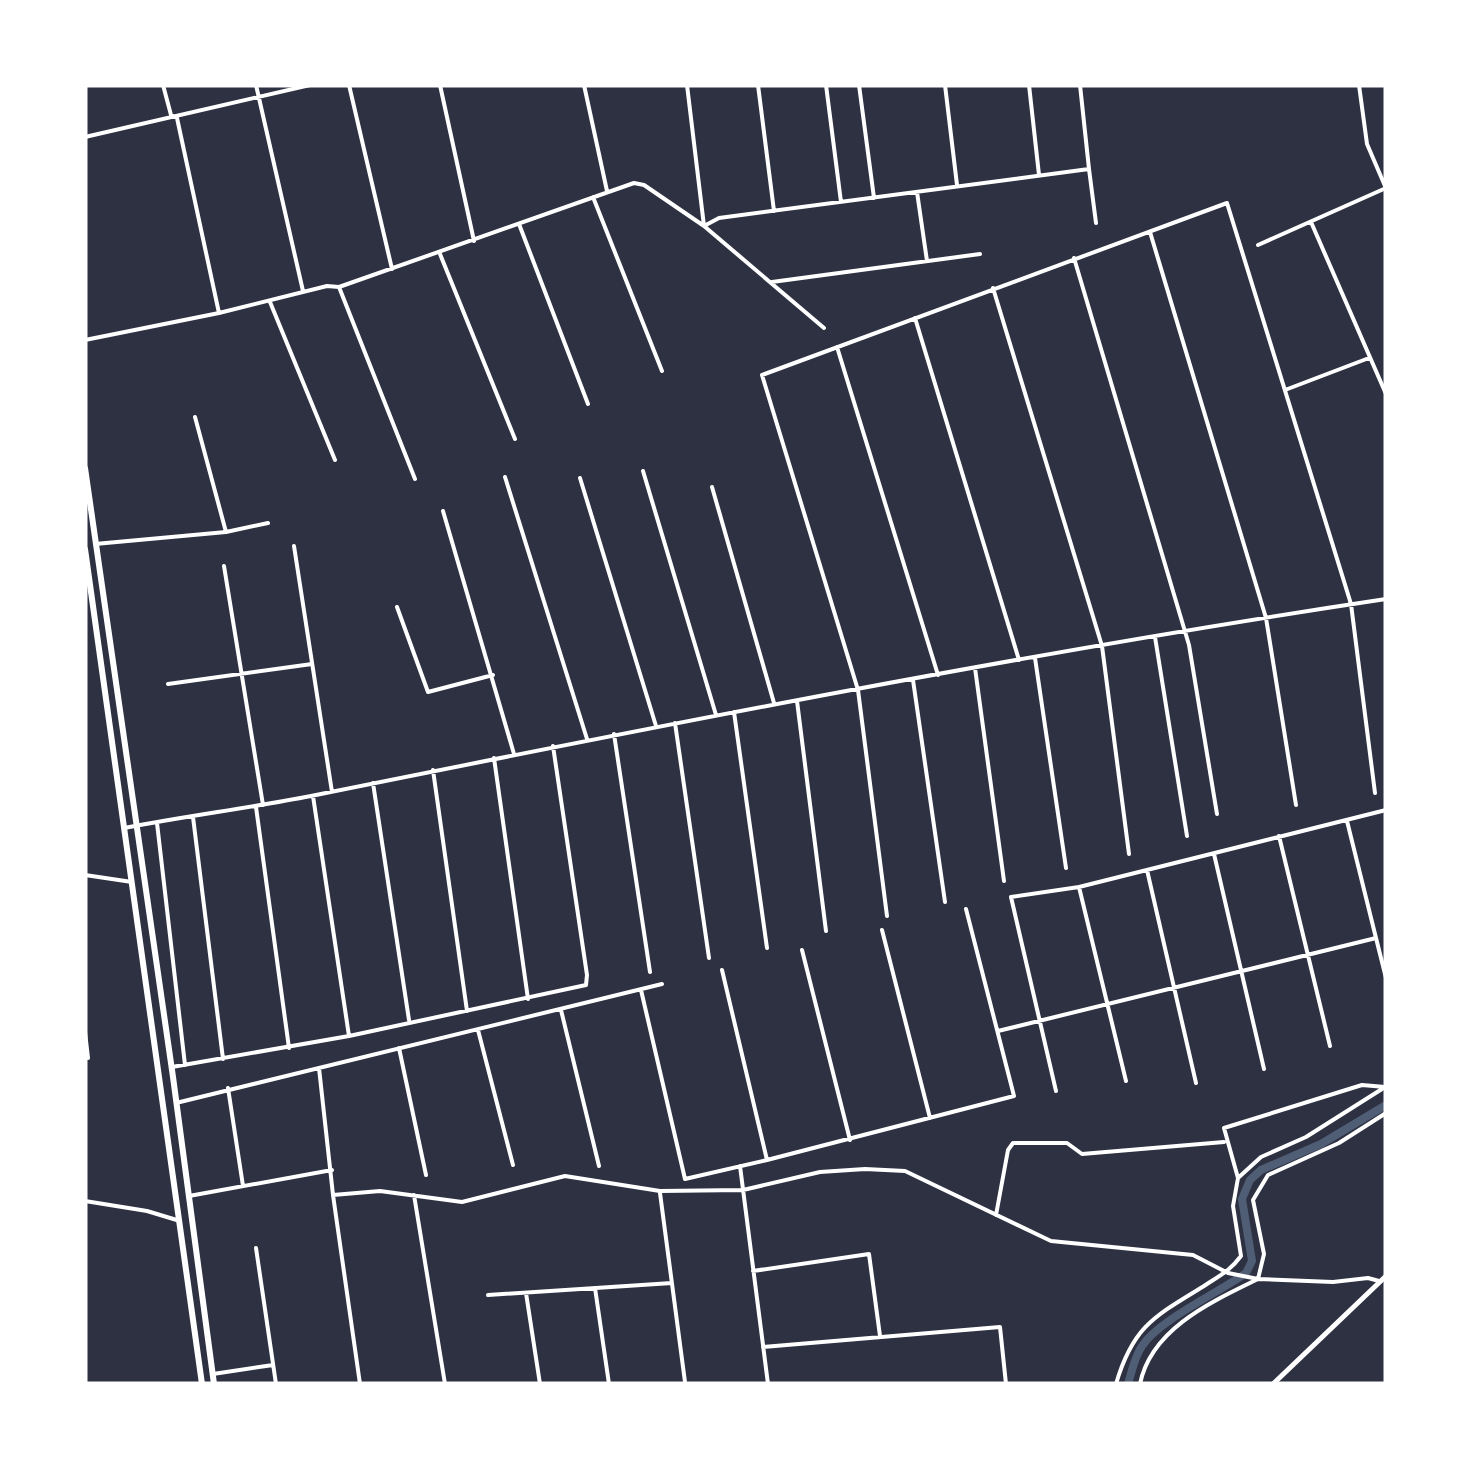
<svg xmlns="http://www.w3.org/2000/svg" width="1471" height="1469" font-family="Barlow,sans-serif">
	<rect width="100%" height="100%" fill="#2d3142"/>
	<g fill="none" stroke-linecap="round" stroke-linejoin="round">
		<path stroke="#4f5d75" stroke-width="8" d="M 1128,1384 C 1132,1371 1134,1358 1142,1346 C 1159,1320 1218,1293 1246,1273 L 1252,1261 L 1242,1199 L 1250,1180 L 1261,1170 L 1321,1144 L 1386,1105"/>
		<path stroke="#fff" stroke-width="4" d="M 163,85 L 171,115 L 177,118 L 219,313
			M 256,85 L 303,291
			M 349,85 L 392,269
			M 440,85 L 474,241
			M 584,85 L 607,191
			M 687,85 L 704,226 L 824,328
			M 758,85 L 774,211
			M 826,85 L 841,202
			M 859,85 L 874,198
			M 945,85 L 957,185
			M 1029,85 L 1039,175
			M 1359,85 L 1367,144 L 1385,186
			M 85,137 L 310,85
			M 1089,169 L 1096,223
			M 917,192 L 927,261
			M 593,197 L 662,371
			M 1311,222 L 1386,394
			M 519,224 L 588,404
			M 1150,232 L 1266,618 L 1296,805
			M 1258,245 L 1386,188
			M 440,254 L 515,439
			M 1074,258 L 1189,645 L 1217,814
			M 772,282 L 980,254
			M 339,287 L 415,479
			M 993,288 L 1102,646 L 1129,854
			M 270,302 L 335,460
			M 915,318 L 1019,660
			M 85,340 L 219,313 L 327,286 L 339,287 L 634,183 L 644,185 L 704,226 L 719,218 L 1089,169 L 1080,85
			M 837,347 L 938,675
			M 1285,390 L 1369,358
			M 195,417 L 226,532
			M 643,471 L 716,715
			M 505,477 L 587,739
			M 580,478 L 656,726
			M 712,487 L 774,703
			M 443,511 L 514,754
			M 95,544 L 226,532 L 268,523
			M 294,546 L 332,792
			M 224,566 L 263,805
			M 397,607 L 428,692 L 493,675
			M 1155,637 L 1187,836
			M 1035,658 L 1066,868
			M 975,668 L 1004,881
			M 913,680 L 945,902
			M 168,684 L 312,664
			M 797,701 L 826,931
			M 734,712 L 767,948
			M 675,723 L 709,958
			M 614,734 L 650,972
			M 494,758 L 528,999
			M 433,770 L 467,1011
			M 373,783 L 409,1020
			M 256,807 L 289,1048
			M 193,817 L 223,1059
			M 157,823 L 185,1065
			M 124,828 C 186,816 249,808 311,796 C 668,724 1026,653 1386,599
			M 1279,836 L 1330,1046
			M 1214,854 L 1264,1069
			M 1147,870 L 1196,1083
			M 85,875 L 132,882
			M 1079,887 L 1126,1081
			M 887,916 L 858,690 L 762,375 L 1227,203 L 1351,604 L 1375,793
			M 882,930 L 930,1118
			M 1376,938 L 1386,978
			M 802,950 L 850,1140
			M 641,990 L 685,1179 L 767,1160 L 722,970
			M 561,1010 L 599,1166
			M 478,1030 L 513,1165
			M 998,1031 L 1376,938 L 1347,821
			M 85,1032 L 88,1058
			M 349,1036 L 586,985 L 587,975 L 553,746
			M 399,1048 L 426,1175
			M 172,1067 L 349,1036 L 313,796
			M 319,1068 L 333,1195 L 380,1191 L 462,1202 L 565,1176 L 660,1191 L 743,1190 L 820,1172 L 865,1169 L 905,1171 L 1051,1241 L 1193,1255 L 1228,1273 L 1258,1279 L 1333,1282 L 1368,1278 L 1379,1281
			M 228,1088 L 243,1186
			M 1056,1091 L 1011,897 L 1079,887 L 1386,810
			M 176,1103 L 662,984
			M 767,1160 L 1014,1096 L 966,909
			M 740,1166 L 768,1384
			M 1238,1178 L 1261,1157 L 1306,1137 L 1382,1089
			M 660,1193 L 685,1382
			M 333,1195 L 360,1384
			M 414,1195 L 445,1384
			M 189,1196 L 332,1170
			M 85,1201 L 147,1211 L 180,1221
			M 996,1215 L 1008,1150 L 1013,1143 L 1067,1143 L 1082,1154 L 1224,1142
			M 256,1248 L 276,1384
			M 753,1271 L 869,1254 L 880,1336
			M 595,1288 L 609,1384
			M 526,1293 L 540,1384
			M 488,1295 L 672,1283
			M 763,1347 L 1000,1327 L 1006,1384
			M 213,1374 L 273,1365
			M 1116,1384 C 1133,1326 1155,1316 1204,1286 C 1219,1276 1230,1271 1241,1256 L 1233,1206 L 1238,1178 L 1224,1128 L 1362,1085 L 1385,1087
			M 1140,1384 C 1151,1329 1211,1302 1258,1279 L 1264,1254 L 1253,1200 L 1268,1175 L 1339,1143 L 1386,1113"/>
		<path stroke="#fff" stroke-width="5" d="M 1273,1384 L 1386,1276"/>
		<path stroke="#fff" stroke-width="6" d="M 85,468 L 173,1077 L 214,1384
			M 85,549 L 202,1384"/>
	</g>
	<rect width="1471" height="1469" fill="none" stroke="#ffffff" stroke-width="175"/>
</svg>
